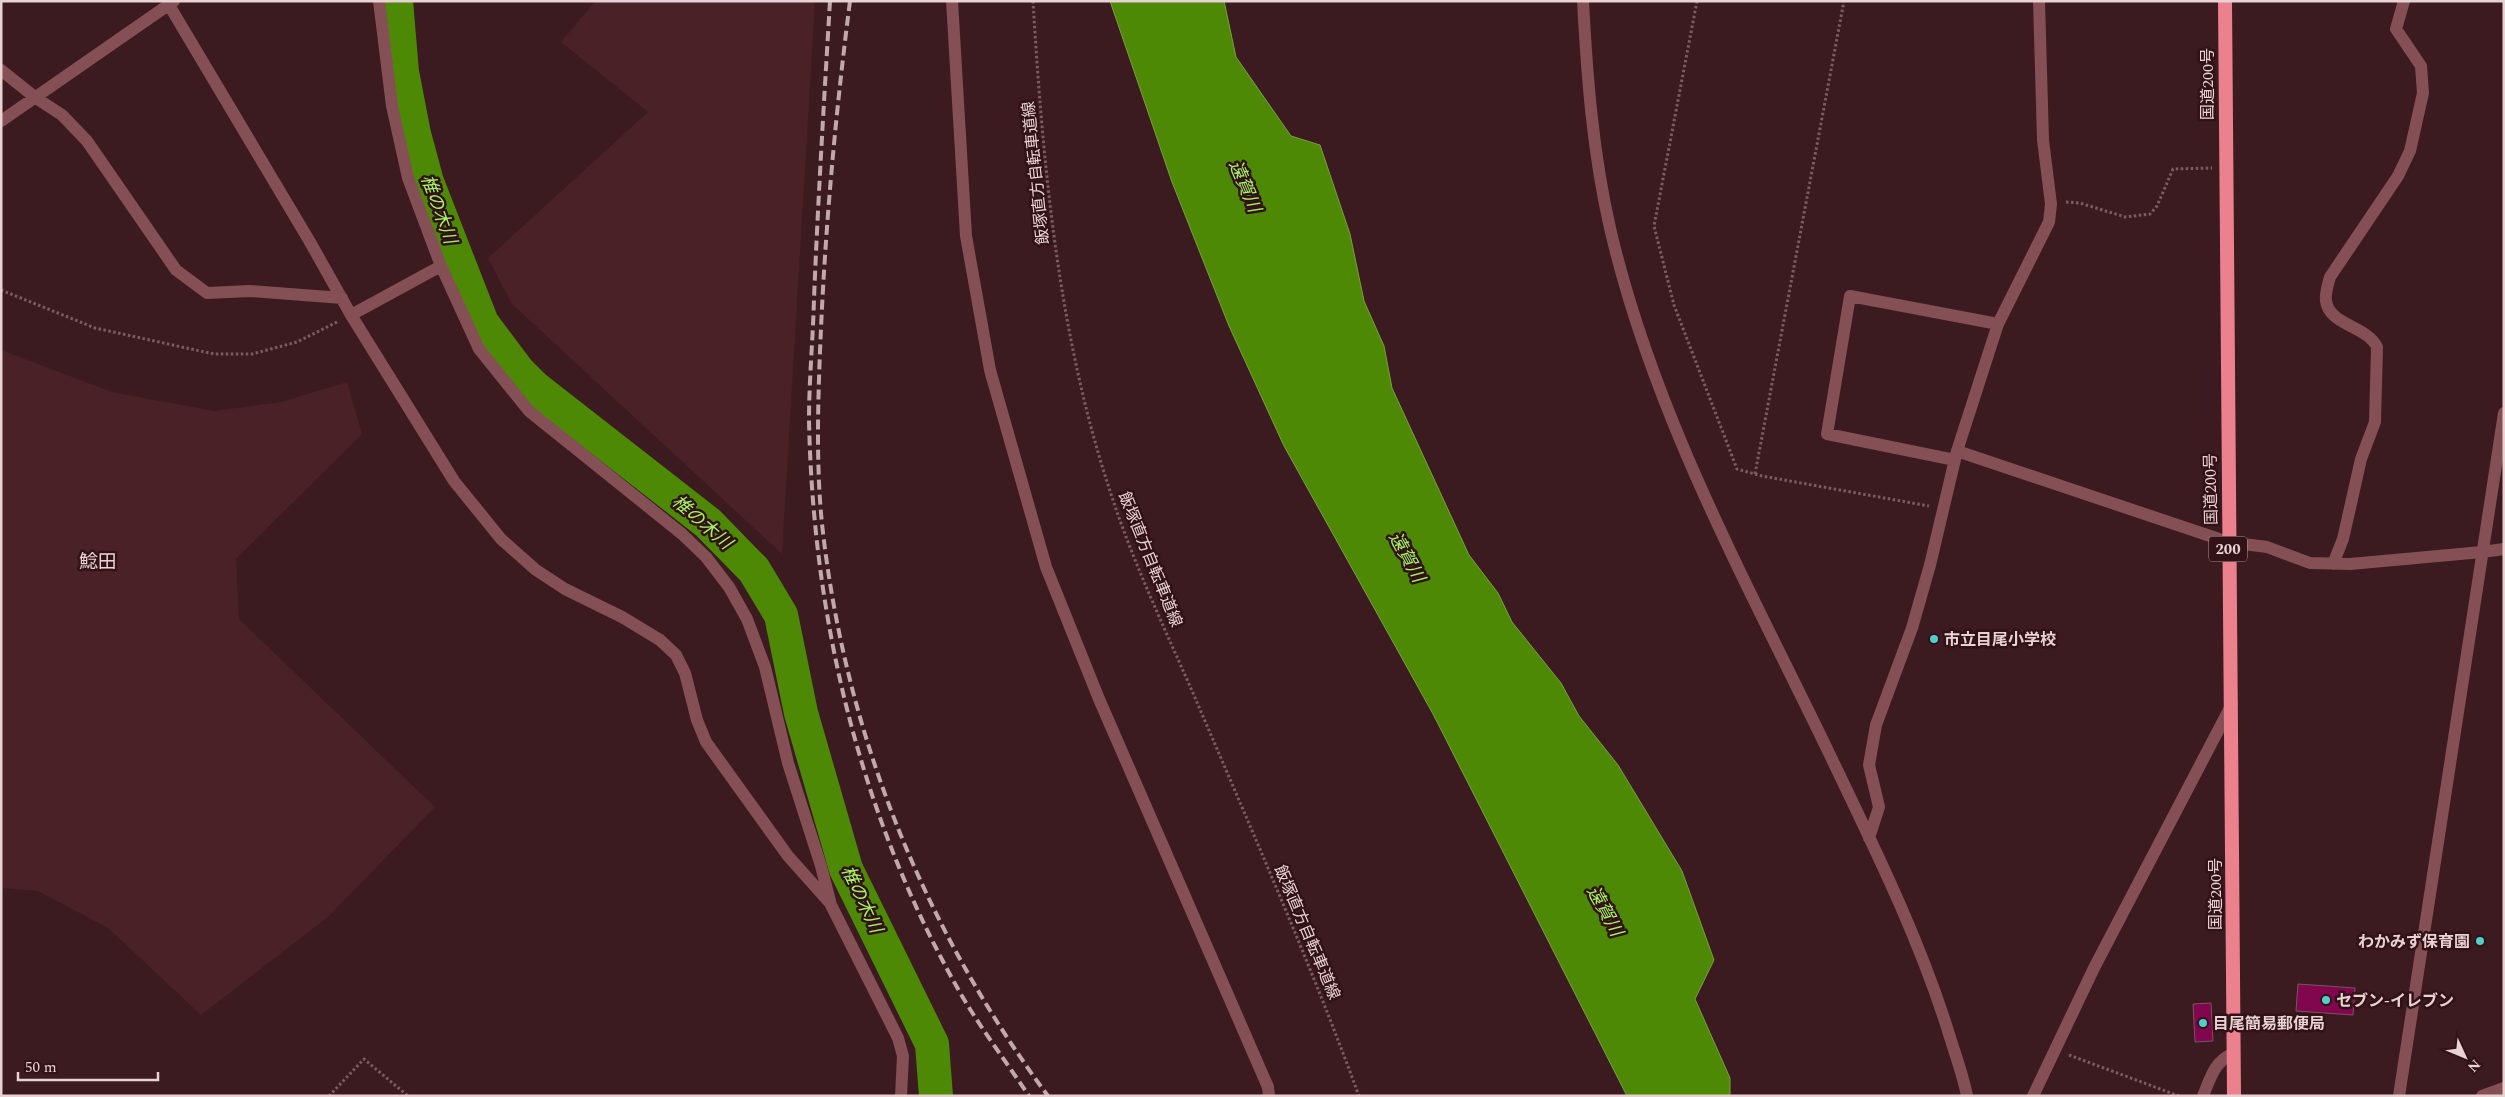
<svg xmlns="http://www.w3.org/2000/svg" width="2505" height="1097" font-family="Spectral,'Noto Sans JP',serif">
	<rect width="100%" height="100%" fill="#3b1b1f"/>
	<path fill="#492126" d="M 595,1 L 815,1 L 782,554 L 512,304 L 488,258 L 648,112 L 561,42 Z
		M 1,350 L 112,392 L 214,411 L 281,402 L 347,382 L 362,434 L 236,559 L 239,619 L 435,807 L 328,917 L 201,1015 L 108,928 L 38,891 L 1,888 Z"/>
	<path fill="#4d8904" stroke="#7c9f42" d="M 1110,1 L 1224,1 L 1236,57 L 1291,136 L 1320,145 L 1350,234 L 1364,301 L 1384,346 L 1392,388 L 1469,555 L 1498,593 L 1512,622 L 1561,683 L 1579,716 L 1618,765 L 1682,871 L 1714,960 L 1695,999 L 1730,1078 L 1730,1096 L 1627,1096 L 1433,714 L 1284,446 L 1229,326 L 1172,182 Z"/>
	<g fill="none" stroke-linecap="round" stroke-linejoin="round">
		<path stroke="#4d8904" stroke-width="34" d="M 396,1 L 402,72 L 414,134 L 427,182 L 482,323 L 518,371 L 535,388 L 708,523 L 754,570 L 781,615 L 801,713 L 846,869 L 932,1044 L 936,1096"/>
	</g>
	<path fill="#81064e" stroke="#785563" d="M 2298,984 L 2355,988 L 2353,1015 L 2296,1011 Z
		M 2211,1003 L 2213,1041 L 2195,1042 L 2193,1004 Z"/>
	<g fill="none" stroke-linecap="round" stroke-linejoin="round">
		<path stroke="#7a5d60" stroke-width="3" stroke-dasharray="2.5 2.5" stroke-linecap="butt" d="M 1033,1 C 1043,166 1058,333 1110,491 C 1133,563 1166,631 1196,700 C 1252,831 1310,962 1359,1096
			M 1697,1 L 1654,226 L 1674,305 L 1737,469 L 1762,476 L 1929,506
			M 2066,202 L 2080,203 L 2125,217 L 2150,214 L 2157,206 L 2173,169 L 2212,168
			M 1,290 L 95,328 L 214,354 L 252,354 L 297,342 L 339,321
			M 1755,474 L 1844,1
			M 2069,1055 L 2179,1096
			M 329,1096 L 364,1059 L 408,1096"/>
		<path stroke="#844f55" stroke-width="12" d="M 379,1 L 392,106 L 408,178 L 441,266 L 479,349 L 529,411 L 682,534 L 706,557 L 729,587 L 747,619 L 765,667 L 788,763 L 821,866 L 831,905 L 898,1038 L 903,1056 L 901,1096
			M 952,1 L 966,236 L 990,370 L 1046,567 L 1099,699 L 1268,1087 L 1269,1096
			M 1583,1 C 1587,77 1593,154 1610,228 C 1653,414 1747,583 1829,753 C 1873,845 1919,937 1949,1034 C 1955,1054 1963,1075 1967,1096
			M 169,5 L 310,242 L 351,315 L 454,481 L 501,539 L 536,570 L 565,589 L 622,617 L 660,640 L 676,655 L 685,673 L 697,720 L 706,742 L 788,856 L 830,903
			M 1,70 L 36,98 L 62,115 L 87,141 L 176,270 L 207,293 L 250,291 L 342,298
			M 1,121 L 174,1
			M 351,315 L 441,266
			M 1957,451 L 2228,542 L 2267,547 L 2310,563 L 2350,564 L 2482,552
			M 1955,460 L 1827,434 L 1850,296 L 1998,324
			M 2333,564 L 2343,539 L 2361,459 L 2375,422 L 2377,347 C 2367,326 2329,325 2326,301 C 2325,293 2328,284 2330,277 L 2398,176 L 2410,151 L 2423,93 L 2421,66 L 2396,29 L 2404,1
			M 1869,838 L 1879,807 L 1869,765 L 1876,725 L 1912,628 L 1930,565 L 1957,451 L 1998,324 L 2049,222 L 2051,204 L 2043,140 L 2039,1
			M 2033,1096 L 2094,968 L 2232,704
			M 2203,1096 C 2210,1079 2215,1060 2233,1054
			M 2482,1096 L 2504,1088"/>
		<path stroke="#844f55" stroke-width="12" d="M 2482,552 L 2504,549
			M 2399,1096 L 2504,413"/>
		<path stroke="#ec818e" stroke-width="14" d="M 2225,1 L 2234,1096"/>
		<path stroke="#c1a8aa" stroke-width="4" stroke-dasharray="10 5" stroke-linecap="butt" d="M 830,1 C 824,101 818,200 814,299 C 813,339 809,380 809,420 C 813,621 861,820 962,996 C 982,1030 1007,1063 1029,1096
			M 850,1 C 836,110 826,219 821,328 C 818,397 815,473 824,541 C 849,743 927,933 1048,1096"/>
	</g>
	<g fill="#53cdcb" stroke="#311216" stroke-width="2">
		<circle cx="1934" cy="639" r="5"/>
		<circle cx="2480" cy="941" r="5"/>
		<circle cx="2326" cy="1000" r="5"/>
		<circle cx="2203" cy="1023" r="5"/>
	</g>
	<g text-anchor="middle" stroke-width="5" stroke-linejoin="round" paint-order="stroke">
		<rect fill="#311216" stroke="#b1989a" stroke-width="1" x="2209" y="536.5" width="38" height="25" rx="4"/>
		<g font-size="15" font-weight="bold" fill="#e8d2d3">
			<text x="2228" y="554">200</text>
		</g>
		<g font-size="16" fill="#e8d2d3" stroke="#311216">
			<text transform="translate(2207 84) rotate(-90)" y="6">国道200号</text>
			<text transform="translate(1035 173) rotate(-96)" y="6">飯塚直方自転車道線</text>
			<text transform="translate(2210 489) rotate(-91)" y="6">国道200号</text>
			<text transform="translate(1151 559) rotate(68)" y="6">飯塚直方自転車道線</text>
			<text transform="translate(2215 894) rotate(-90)" y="6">国道200号</text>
			<text transform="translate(1308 932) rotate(67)" y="6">飯塚直方自転車道線</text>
		</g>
		<g font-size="16" font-weight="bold" fill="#e8d2d3" stroke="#311216" text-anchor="start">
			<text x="1944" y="645">市立目尾小学校</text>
			<text x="2470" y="947" text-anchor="end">わかみず保育園</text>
			<text x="2336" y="1006">セブン-イレブン</text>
			<text x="2213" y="1029">目尾簡易郵便局</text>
		</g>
		<g font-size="18" font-style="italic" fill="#a5f468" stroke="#311216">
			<text transform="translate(1245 186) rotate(67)" y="6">遠賀川</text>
			<text transform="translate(439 209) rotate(70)" y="6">椎の木川</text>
			<text transform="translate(702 522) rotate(41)" y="6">椎の木川</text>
			<text transform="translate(1407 557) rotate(61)" y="6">遠賀川</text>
			<text transform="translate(862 899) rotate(65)" y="6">椎の木川</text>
			<text transform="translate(1605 911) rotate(61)" y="6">遠賀川</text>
		</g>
		<g font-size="19" fill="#e8d2d3" stroke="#311216">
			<text x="98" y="568">鯰田</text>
		</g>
	</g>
	<rect width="2505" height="1097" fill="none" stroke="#e8d2d3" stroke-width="5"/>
	<g transform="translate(2465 1057) rotate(134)" stroke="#311216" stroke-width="4" paint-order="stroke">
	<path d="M0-4L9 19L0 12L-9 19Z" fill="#e8d2d3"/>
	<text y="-8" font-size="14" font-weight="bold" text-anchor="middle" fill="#e8d2d3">N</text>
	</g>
	<path d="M18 1072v8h140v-8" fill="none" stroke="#e8d2d3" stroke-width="2.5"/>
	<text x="25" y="1072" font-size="15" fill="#e8d2d3" stroke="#311216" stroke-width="4" paint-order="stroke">50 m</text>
</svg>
